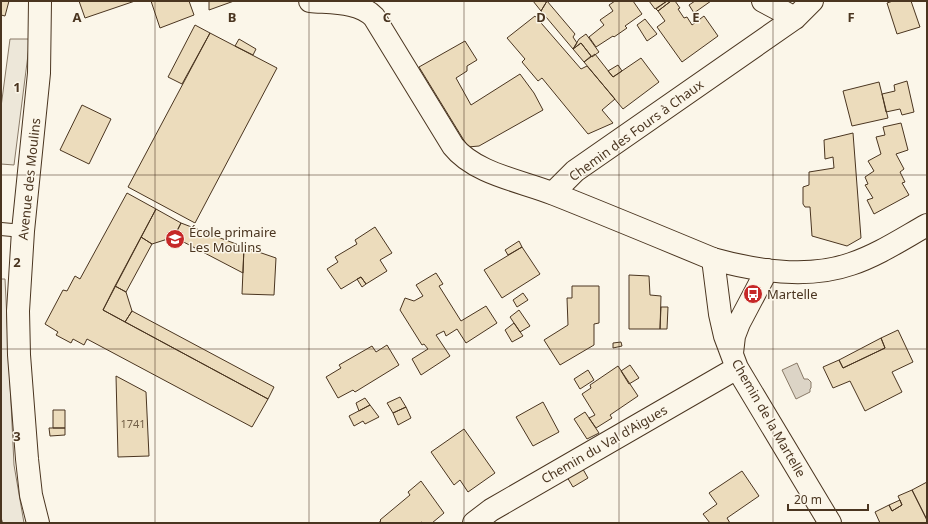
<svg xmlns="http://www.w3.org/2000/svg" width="928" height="524" font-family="'Noto Sans',sans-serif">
	<rect width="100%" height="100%" fill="#fbf6e9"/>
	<path fill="#ede7d9" stroke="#887966" d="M 10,39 L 30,39 L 14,165 L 1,164 L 1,107 Z
		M 1,279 L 5,279 L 14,465 L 24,523 L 3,523 L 1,518 Z"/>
	<path fill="#dcd4c6" stroke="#887966" d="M 797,363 L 804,379 L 808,379 L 811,382 L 811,388 L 810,389 L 810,392 L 796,399 L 782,370 Z"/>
	<path fill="#ecdcbc" stroke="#4a3520" d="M 1,1 L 9,1 L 5,16 L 1,15 Z
		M 79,1 L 135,1 L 85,18 Z
		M 151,1 L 189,1 L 194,15 L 160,28 Z
		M 209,1 L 234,1 L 209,10 Z
		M 533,1 L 547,1 L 541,11 Z
		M 547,1 L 575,34 L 573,37 L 577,43 L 573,49 L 541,11 Z
		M 615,1 L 633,1 L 642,14 L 625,26 L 627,28 L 614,37 L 613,36 L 596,47 L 589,37 L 604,25 L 600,20 L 613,11 L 609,5 Z
		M 649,1 L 667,1 L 655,9 Z
		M 667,1 L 671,1 L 658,11 L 656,9 Z
		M 671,1 L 675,1 L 680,8 L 678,9 L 684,18 L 687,17 L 692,25 L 704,16 L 718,36 L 682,62 L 657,27 L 665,21 L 658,11 Z
		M 695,1 L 711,1 L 694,13 L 689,5 Z
		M 893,1 L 911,1 L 920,27 L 897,34 L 887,3 Z
		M 535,16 L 581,69 L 587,66 L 615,99 L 602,110 L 613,123 L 588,134 L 542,78 L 538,81 L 522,62 L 525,59 L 507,38 Z
		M 645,19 L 657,34 L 647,41 L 637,25 Z
		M 195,25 L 210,33 L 182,84 L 168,77 Z
		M 210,33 L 277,68 L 195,223 L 128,187 Z
		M 586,34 L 599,52 L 592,57 L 581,43 L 573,49 L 579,39 Z
		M 239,39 L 256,49 L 253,55 L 235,46 Z
		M 465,41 L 477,60 L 467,66 L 467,71 L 456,78 L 471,105 L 520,74 L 534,93 L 543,110 L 479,146 L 468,147 L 419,67 Z
		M 581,43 L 591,56 L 584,62 L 573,49 Z
		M 595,54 L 613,77 L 641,58 L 659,82 L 623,109 L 584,62 Z
		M 618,65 L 622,71 L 613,77 L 608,71 Z
		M 907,81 L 914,112 L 902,115 L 900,109 L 886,112 L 882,94 L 895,91 L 894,85 Z
		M 879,82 L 888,118 L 852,126 L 843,91 Z
		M 82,105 L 111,119 L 89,164 L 60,150 Z
		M 901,123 L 908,150 L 896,154 L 904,169 L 900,172 L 905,182 L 902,183 L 909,195 L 874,214 L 867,200 L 873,198 L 865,185 L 868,184 L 865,177 L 874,171 L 868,161 L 881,154 L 876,137 L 885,135 L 883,127 Z
		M 853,133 L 861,238 L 847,246 L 812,236 L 810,207 L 805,207 L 803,204 L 803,187 L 809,185 L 809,172 L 834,168 L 833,157 L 825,159 L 824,140 Z
		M 127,193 L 156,209 L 103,310 L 268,399 L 252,427 L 87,339 L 84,345 L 73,339 L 71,343 L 56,335 L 58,332 L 45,324 L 63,290 L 67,291 L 75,276 L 80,279 Z
		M 156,209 L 181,223 L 174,237 L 152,244 L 141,237 Z
		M 181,223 L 244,247 L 243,273 L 174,237 Z
		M 375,227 L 392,253 L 380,260 L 387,271 L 366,284 L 361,277 L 341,289 L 327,269 L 338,262 L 335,257 L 357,244 L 355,240 Z
		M 141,237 L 152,244 L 126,292 L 115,286 Z
		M 519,241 L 522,247 L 508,255 L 505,250 Z
		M 244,247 L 276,258 L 274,295 L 242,294 Z
		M 522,247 L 540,274 L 502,298 L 484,270 Z
		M 436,273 L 443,284 L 439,286 L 461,321 L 486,306 L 497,323 L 466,343 L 457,329 L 446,336 L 444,331 L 436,335 L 450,356 L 421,375 L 412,359 L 428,349 L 424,344 L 422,345 L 400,310 L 405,298 L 414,301 L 423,296 L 416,285 Z
		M 629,275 L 649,276 L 650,295 L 661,296 L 660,329 L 629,329 Z
		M 361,277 L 366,284 L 362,287 L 357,279 Z
		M 115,286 L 126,292 L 132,311 L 125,322 L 103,310 Z
		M 572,286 L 599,286 L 599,323 L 594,324 L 594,345 L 560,365 L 544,340 L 568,325 L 567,298 L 572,298 Z
		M 523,293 L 528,300 L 517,307 L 513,300 Z
		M 661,307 L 668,307 L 667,329 L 660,329 Z
		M 519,310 L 530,326 L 520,332 L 510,317 Z
		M 132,311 L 274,387 L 268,399 L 125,322 Z
		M 514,323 L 523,336 L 512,342 L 505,330 Z
		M 898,330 L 913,362 L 892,372 L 902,392 L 865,411 L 850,381 L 833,388 L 823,367 L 839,360 L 843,368 L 885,348 L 881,338 Z
		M 881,338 L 885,348 L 843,368 L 839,360 Z
		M 621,342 L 622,346 L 613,348 L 613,343 Z
		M 387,345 L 399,365 L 355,392 L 353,390 L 338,398 L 326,377 L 341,368 L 339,365 L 372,346 L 376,352 Z
		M 630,365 L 639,378 L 629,384 L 621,371 Z
		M 618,366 L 638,396 L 610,415 L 612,418 L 596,428 L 589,418 L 595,415 L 582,394 L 591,388 L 590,385 Z
		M 588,370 L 594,380 L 580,389 L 574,379 Z
		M 116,376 L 146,392 L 149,456 L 118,457 Z
		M 400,397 L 406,407 L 393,413 L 387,403 Z
		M 365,398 L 370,405 L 359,411 L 356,403 Z
		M 543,402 L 559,432 L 533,446 L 516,417 Z
		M 370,405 L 379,417 L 365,424 L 363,421 L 354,426 L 349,416 Z
		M 406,407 L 411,418 L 398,425 L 393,413 Z
		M 53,410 L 65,410 L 65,428 L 53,428 Z
		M 585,412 L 599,433 L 587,439 L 574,419 Z
		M 49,428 L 65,428 L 65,435 L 50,436 Z
		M 464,429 L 495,473 L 468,492 L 460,480 L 454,485 L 431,452 Z
		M 580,464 L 588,478 L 573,487 L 564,472 Z
		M 742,471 L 759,496 L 727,518 L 730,523 L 710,523 L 703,514 L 717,504 L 709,493 Z
		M 421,481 L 444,513 L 432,523 L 423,523 L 422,522 L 420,523 L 378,523 L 381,521 L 380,520 L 410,495 L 408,492 Z
		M 927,482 L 927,520 L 912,490 Z
		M 912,490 L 927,520 L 927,523 L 880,523 L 875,512 L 889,505 L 892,511 L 902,505 L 898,496 Z
		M 900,500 L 902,505 L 892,511 L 889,505 Z"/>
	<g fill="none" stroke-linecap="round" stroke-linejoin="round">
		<defs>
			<path id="service" d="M 1,229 L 23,231"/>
			<path id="minor" d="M 763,1 L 795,18
				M 553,193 L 575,171 L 795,18 L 812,1
				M 713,259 L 720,314 L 725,336 L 737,368 L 830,523
				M 732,353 L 734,336 L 739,323 L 767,270
				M 474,523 L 491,510 L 737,368"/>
			<path id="tertiary" d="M 310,1 C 331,3 359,1 374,17 L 453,146 C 475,174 522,181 554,194 C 607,215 660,237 713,259 C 756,271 808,279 851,264 C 878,255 902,239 927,225"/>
			<path id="primary" d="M 38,523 L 31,495 L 27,459 L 19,355 L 18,311 L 23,231 L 39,73 L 40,1"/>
		</defs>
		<use href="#service" stroke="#4a3520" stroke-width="14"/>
		<use href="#minor" stroke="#4a3520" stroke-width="24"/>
		<use href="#tertiary" stroke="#4a3520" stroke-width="24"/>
		<use href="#primary" stroke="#4a3520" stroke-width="24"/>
		<use href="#service" stroke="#fbf6e9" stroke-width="12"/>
		<use href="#minor" stroke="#fbf6e9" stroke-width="22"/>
		<use href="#tertiary" stroke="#fbf6e9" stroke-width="22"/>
		<use href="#primary" stroke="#fbf6e9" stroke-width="22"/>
	</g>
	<path fill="none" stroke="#4a3520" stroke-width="1" stroke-opacity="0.55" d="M 155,1 L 155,523M 309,1 L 309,523M 464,1 L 464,523M 619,1 L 619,523M 773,1 L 773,523M 1,175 L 927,175M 1,349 L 927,349"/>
	<defs>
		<symbol id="school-disc" viewBox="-11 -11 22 22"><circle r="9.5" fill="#c62828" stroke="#fbf6e9"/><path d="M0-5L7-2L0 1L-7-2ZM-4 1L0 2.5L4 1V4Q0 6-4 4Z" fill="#fff"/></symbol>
		<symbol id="bus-disc" viewBox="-11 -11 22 22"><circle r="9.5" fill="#c62828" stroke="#fbf6e9"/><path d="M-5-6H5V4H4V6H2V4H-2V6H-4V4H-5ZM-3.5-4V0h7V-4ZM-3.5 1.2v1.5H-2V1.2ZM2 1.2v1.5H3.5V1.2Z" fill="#fff"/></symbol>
	</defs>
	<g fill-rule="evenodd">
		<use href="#school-disc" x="164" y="228" width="22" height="22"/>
		<use href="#bus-disc" x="742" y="283" width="22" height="22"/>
	</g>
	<g text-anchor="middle" stroke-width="3" stroke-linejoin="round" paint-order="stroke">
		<g font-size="11" fill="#725f47">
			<text x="133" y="428">1741</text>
		</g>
		<g font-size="13" fill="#4a3520" stroke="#fbf6e9">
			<text transform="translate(636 130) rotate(-36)" y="5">Chemin des Fours à Chaux</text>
			<text transform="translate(29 179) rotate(-84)" y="5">Avenue des Moulins</text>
			<text transform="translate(769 418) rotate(60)" y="5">Chemin de la Martelle</text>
			<text transform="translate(604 444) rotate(-30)" y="5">Chemin du Val d'Aigues</text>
		</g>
		<g font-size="13" fill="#4a3520" stroke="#fbf6e9" text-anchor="start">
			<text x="189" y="237">École primaire<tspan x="189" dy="15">Les Moulins</tspan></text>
			<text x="767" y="299">Martelle</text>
		</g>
	</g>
	<g font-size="13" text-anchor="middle" font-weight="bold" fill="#4a3520" stroke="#fbf6e9" stroke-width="3" stroke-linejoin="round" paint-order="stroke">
		<text x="77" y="22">A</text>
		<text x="232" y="22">B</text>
		<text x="387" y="22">C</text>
		<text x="541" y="22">D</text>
		<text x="696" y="22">E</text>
		<text x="851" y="22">F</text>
		<text x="17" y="92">1</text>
		<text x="17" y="267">2</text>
		<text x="17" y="441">3</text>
	</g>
	<rect width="928" height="524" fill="none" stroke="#4a3520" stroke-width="4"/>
	<path d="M788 504v6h80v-6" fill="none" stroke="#4a3520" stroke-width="2"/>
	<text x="794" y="504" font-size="12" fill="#4a3520" stroke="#fbf6e9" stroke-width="3" paint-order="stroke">20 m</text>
</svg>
